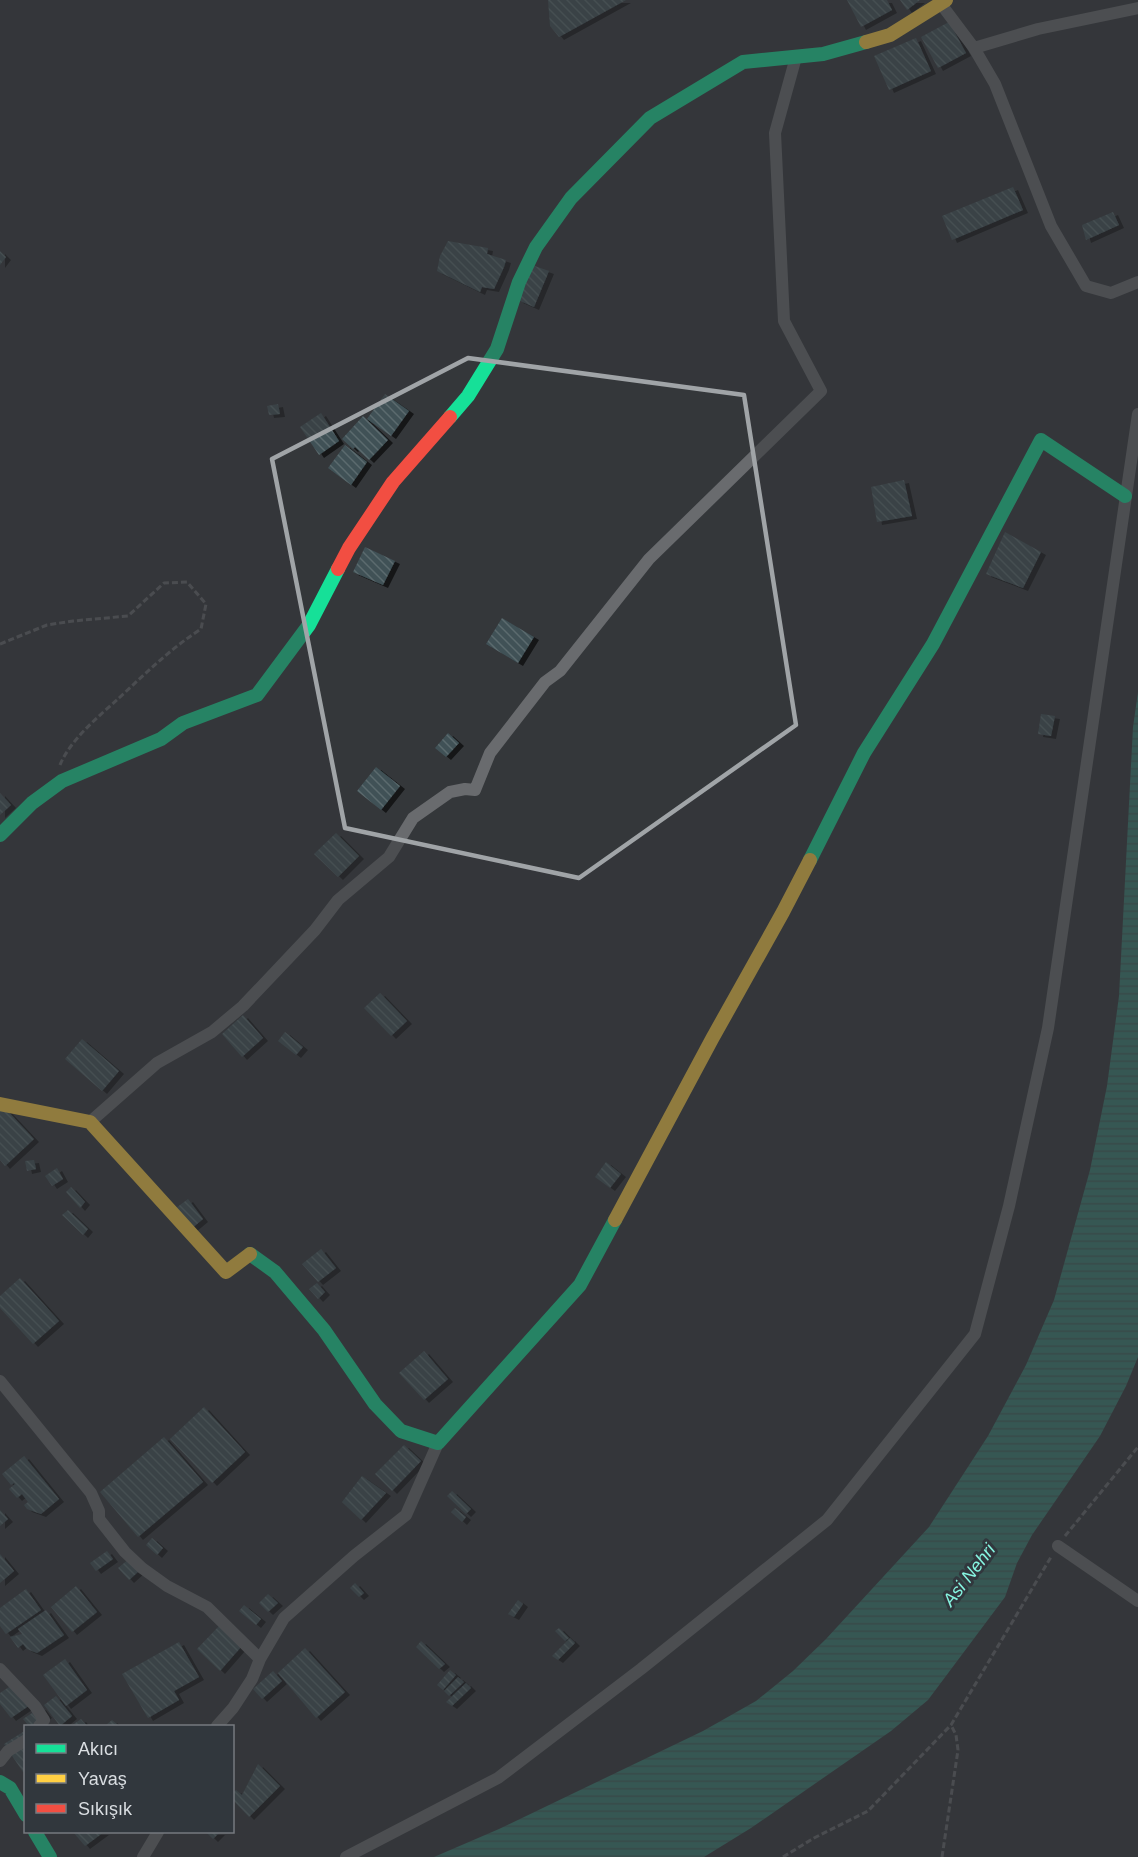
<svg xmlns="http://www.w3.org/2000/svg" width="1138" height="1857" font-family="Helvetica,sans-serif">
	<defs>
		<pattern id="water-rules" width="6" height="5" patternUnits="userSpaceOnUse" patternTransform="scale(1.5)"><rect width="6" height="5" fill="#397e72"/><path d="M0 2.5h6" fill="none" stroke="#3d635d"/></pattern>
		<pattern id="building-back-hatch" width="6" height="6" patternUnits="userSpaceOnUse" patternTransform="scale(1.5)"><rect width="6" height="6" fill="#405156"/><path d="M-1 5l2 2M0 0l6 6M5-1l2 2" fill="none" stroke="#5b6a6e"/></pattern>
		<filter id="shadow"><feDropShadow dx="5" dy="3" stdDeviation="0" flood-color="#0009"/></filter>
	</defs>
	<rect width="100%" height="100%" fill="#34373a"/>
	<path fill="url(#water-rules)" d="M 1138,692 L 1138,1357 L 1126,1386 L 1100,1436 L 1032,1535 L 1017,1563 L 1005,1597 L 928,1700 L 891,1731 L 751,1828 L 704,1857 L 434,1857 L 499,1829 L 703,1731 L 756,1701 L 793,1671 L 826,1639 L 929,1527 L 988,1436 L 1026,1365 L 1054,1300 L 1090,1170 L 1107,1086 L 1119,996 L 1133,727 Z"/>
	<path fill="url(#building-back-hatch)" filter="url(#shadow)" d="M 548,0 L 626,0 L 559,37 L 550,26 Z
		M 847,0 L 887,0 L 892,10 L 861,27 Z
		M 900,0 L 920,0 L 907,10 Z
		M 949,22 L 966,53 L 938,68 L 921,37 Z
		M 916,38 L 931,71 L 889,90 L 874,56 Z
		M 1013,187 L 1023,210 L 952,240 L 942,216 Z
		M 1113,212 L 1119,225 L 1086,240 L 1082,225 Z
		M 448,241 L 488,248 L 487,254 L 506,260 L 504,267 L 494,289 L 482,287 L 480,292 L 437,271 L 440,256 Z
		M 0,251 L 6,257 L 0,265 Z
		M 532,265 L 549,271 L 534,307 L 518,300 Z
		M 385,394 L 409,411 L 391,436 L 367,419 Z
		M 278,404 L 280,414 L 269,415 L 267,406 Z
		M 321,413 L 339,441 L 319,455 L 300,427 Z
		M 363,416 L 388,440 L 369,460 L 355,447 L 353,449 L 342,439 Z
		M 345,445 L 367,462 L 351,485 L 328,468 Z
		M 904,480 L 912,516 L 877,522 L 871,487 Z
		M 1005,532 L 1041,552 L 1023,588 L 986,574 Z
		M 365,547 L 395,561 L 383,585 L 353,572 Z
		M 502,618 L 534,637 L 518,663 L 486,644 Z
		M 1041,714 L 1055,716 L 1051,736 L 1038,734 Z
		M 448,733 L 459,743 L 446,757 L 435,748 Z
		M 376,767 L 400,786 L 381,810 L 357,791 Z
		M 0,793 L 11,805 L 0,815 Z
		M 336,833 L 359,856 L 338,877 L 314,854 Z
		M 380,993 L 407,1021 L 391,1036 L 364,1008 Z
		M 243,1015 L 263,1038 L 242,1057 L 222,1034 Z
		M 285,1032 L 303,1047 L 296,1055 L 278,1041 Z
		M 82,1039 L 119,1071 L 102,1091 L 65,1059 Z
		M 2,1105 L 34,1139 L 5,1166 L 0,1160 L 0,1107 Z
		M 34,1160 L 36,1169 L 27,1171 L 25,1161 Z
		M 606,1162 L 621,1174 L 610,1188 L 595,1177 Z
		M 57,1168 L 63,1179 L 52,1186 L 45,1176 Z
		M 71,1187 L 85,1202 L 80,1208 L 66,1192 Z
		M 188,1199 L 203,1219 L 191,1229 L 176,1208 Z
		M 68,1210 L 88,1229 L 83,1235 L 62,1215 Z
		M 321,1249 L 336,1268 L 318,1282 L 302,1264 Z
		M 20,1278 L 59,1321 L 33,1344 L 0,1308 L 0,1296 Z
		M 317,1283 L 325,1292 L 318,1299 L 309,1289 Z
		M 424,1351 L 448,1379 L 424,1400 L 399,1373 Z
		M 204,1407 L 245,1452 L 212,1483 L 170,1439 Z
		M 164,1437 L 203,1482 L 138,1537 L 100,1492 Z
		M 404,1445 L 421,1461 L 392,1491 L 375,1474 Z
		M 24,1456 L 59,1499 L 41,1514 L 27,1509 L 24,1505 L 28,1502 L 22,1494 L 17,1498 L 9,1489 L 15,1484 L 14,1483 L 11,1485 L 2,1474 Z
		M 362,1476 L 386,1493 L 361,1520 L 342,1502 Z
		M 452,1491 L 471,1509 L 466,1514 L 447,1496 Z
		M 455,1508 L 466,1517 L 462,1522 L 451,1512 Z
		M 0,1510 L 8,1519 L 0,1526 Z
		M 152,1538 L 163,1548 L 157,1555 L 146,1545 Z
		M 107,1551 L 113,1559 L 96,1571 L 90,1563 Z
		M 0,1554 L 14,1571 L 0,1583 Z
		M 129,1559 L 139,1571 L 129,1580 L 118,1568 Z
		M 355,1583 L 364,1593 L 359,1597 L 350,1588 Z
		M 76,1586 L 97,1612 L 72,1632 L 51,1607 Z
		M 26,1589 L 41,1610 L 6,1634 L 0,1626 L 0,1608 Z
		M 268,1594 L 278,1603 L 268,1612 L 259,1603 Z
		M 518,1600 L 523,1604 L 514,1617 L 508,1614 Z
		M 244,1605 L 261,1619 L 256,1625 L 239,1611 Z
		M 46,1610 L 64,1635 L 37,1653 L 27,1649 L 23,1644 L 18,1648 L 10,1637 L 22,1634 L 18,1629 Z
		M 219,1626 L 241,1647 L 220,1671 L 197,1649 Z
		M 559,1628 L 569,1638 L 565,1641 L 555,1631 Z
		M 570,1638 L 575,1643 L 558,1660 L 552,1656 Z
		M 421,1641 L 445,1664 L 439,1669 L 416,1647 Z
		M 179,1642 L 199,1677 L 174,1691 L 179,1700 L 148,1718 L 122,1674 Z
		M 305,1648 L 345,1692 L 316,1718 L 278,1673 Z
		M 65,1659 L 87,1690 L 66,1706 L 43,1675 Z
		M 450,1670 L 456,1675 L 443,1690 L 437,1685 Z
		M 273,1671 L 282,1681 L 262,1699 L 253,1689 Z
		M 458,1677 L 464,1682 L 449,1696 L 444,1691 Z
		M 15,1683 L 30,1705 L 11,1718 L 0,1704 L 0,1693 Z
		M 466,1683 L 471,1688 L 452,1706 L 446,1702 Z
		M 56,1696 L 72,1716 L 60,1726 L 44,1705 Z
		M 41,1707 L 47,1715 L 32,1726 L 29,1726 L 23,1719 Z
		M 81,1719 L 87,1726 L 71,1726 Z
		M 112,1720 L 119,1726 L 105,1726 Z
		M 26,1730 L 26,1771 L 23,1772 L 4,1744 Z
		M 258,1764 L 280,1786 L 249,1817 L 232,1799 L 232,1793 L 236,1790 L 242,1795 Z
		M 73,1832 L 104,1832 L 85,1846 Z
		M 206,1832 L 220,1832 L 213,1839 Z"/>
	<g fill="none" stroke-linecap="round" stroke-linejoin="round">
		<path stroke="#65676a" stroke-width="3" stroke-dasharray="6 3" stroke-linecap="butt" d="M 0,644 L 47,625 L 73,621 L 128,616 L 164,583 L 187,582 L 206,604 L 201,629 C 170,649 146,673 119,698 C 99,716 70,740 60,765
			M 1065,1536 L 1138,1447
			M 783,1857 L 814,1838 L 868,1811 L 951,1725 L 1051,1557
			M 942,1857 L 958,1750 L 956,1735 L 951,1725"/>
		<path stroke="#696b6e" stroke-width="12" d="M 941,4 L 974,48 L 995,84 L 1051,226 L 1086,286 L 1111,293 L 1138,282
			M 974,48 L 1038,29 L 1138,8
			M 90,1122 L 157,1063 L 212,1032 L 243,1006 L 315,930 L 338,900 L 389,857 L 413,818 L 450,792 L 465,789 L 475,790 L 490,753 L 545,682 L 560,671 L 649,559 L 821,391 L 784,321 L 775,133 L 796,57
			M 0,1381 L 91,1493 L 99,1511 L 99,1519 L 125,1552 L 142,1568 L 167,1586 L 207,1607 L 260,1659
			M 1058,1546 L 1138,1601
			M 0,1669 L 35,1706 L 44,1720 L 39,1726
			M 217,1726 L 233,1708 L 252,1679 L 260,1659 L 284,1618 L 354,1556 L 406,1515 L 438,1443
			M 0,1761 L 8,1751 L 26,1740
			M 143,1857 L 158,1832
			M 346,1857 L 498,1778 L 641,1669 L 827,1520 L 975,1334 L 1009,1206 L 1048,1028 L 1138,414"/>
		<path stroke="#16e098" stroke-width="14" d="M 450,417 L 468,396 L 497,349 L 519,282 L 536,247 L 571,198 L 650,118 L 743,62 L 823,54 L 866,42
			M 0,835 L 32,803 L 62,781 L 161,739 L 183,723 L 257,695 L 309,625 L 338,569
			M 810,860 L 864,753 L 933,644 L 1041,440 L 1125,496
			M 250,1254 L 275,1272 L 324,1330 L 375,1404 L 401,1431 L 438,1443 L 580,1285 L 615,1220
			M 0,1782 L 10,1788 L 26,1815
			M 35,1832 L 50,1857"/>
		<path stroke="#ffcf43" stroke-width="14" d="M 866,42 L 890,35 L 946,0
			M 0,1104 L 90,1122 L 226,1272 L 250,1254
			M 615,1220 L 712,1039 L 783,912 L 810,860"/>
		<path stroke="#f24e42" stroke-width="14" d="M 338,569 L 349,548 L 393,482 L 450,417"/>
	</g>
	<path d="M0 0H1138V1857H0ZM 468,358 L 744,395 L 796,725 L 579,878 L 345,828 L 272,459 Z" fill="#34373a" fill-opacity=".55" fill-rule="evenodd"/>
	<path fill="none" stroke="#a0a4a7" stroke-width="4.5" stroke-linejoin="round" d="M 468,358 L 744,395 L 796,725 L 579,878 L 345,828 L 272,459 Z"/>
	<g text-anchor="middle" stroke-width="6" stroke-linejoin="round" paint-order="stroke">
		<g font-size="18" font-style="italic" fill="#86f5e1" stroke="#31373d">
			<text transform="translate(969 1575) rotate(-52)" y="6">Asi Nehri</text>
		</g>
	</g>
	<rect x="24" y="1725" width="210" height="108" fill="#31373d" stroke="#757a7f" stroke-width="1.5"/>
	<rect x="36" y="1744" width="30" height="9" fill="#16e098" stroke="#757a7f" stroke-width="1.5"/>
	<text x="78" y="1755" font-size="18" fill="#dadee2">Akıcı</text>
	<rect x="36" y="1774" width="30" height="9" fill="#ffcf43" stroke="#757a7f" stroke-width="1.5"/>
	<text x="78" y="1785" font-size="18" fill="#dadee2">Yavaş</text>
	<rect x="36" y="1804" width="30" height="9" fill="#f24e42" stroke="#757a7f" stroke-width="1.5"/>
	<text x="78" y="1815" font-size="18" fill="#dadee2">Sıkışık</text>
</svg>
